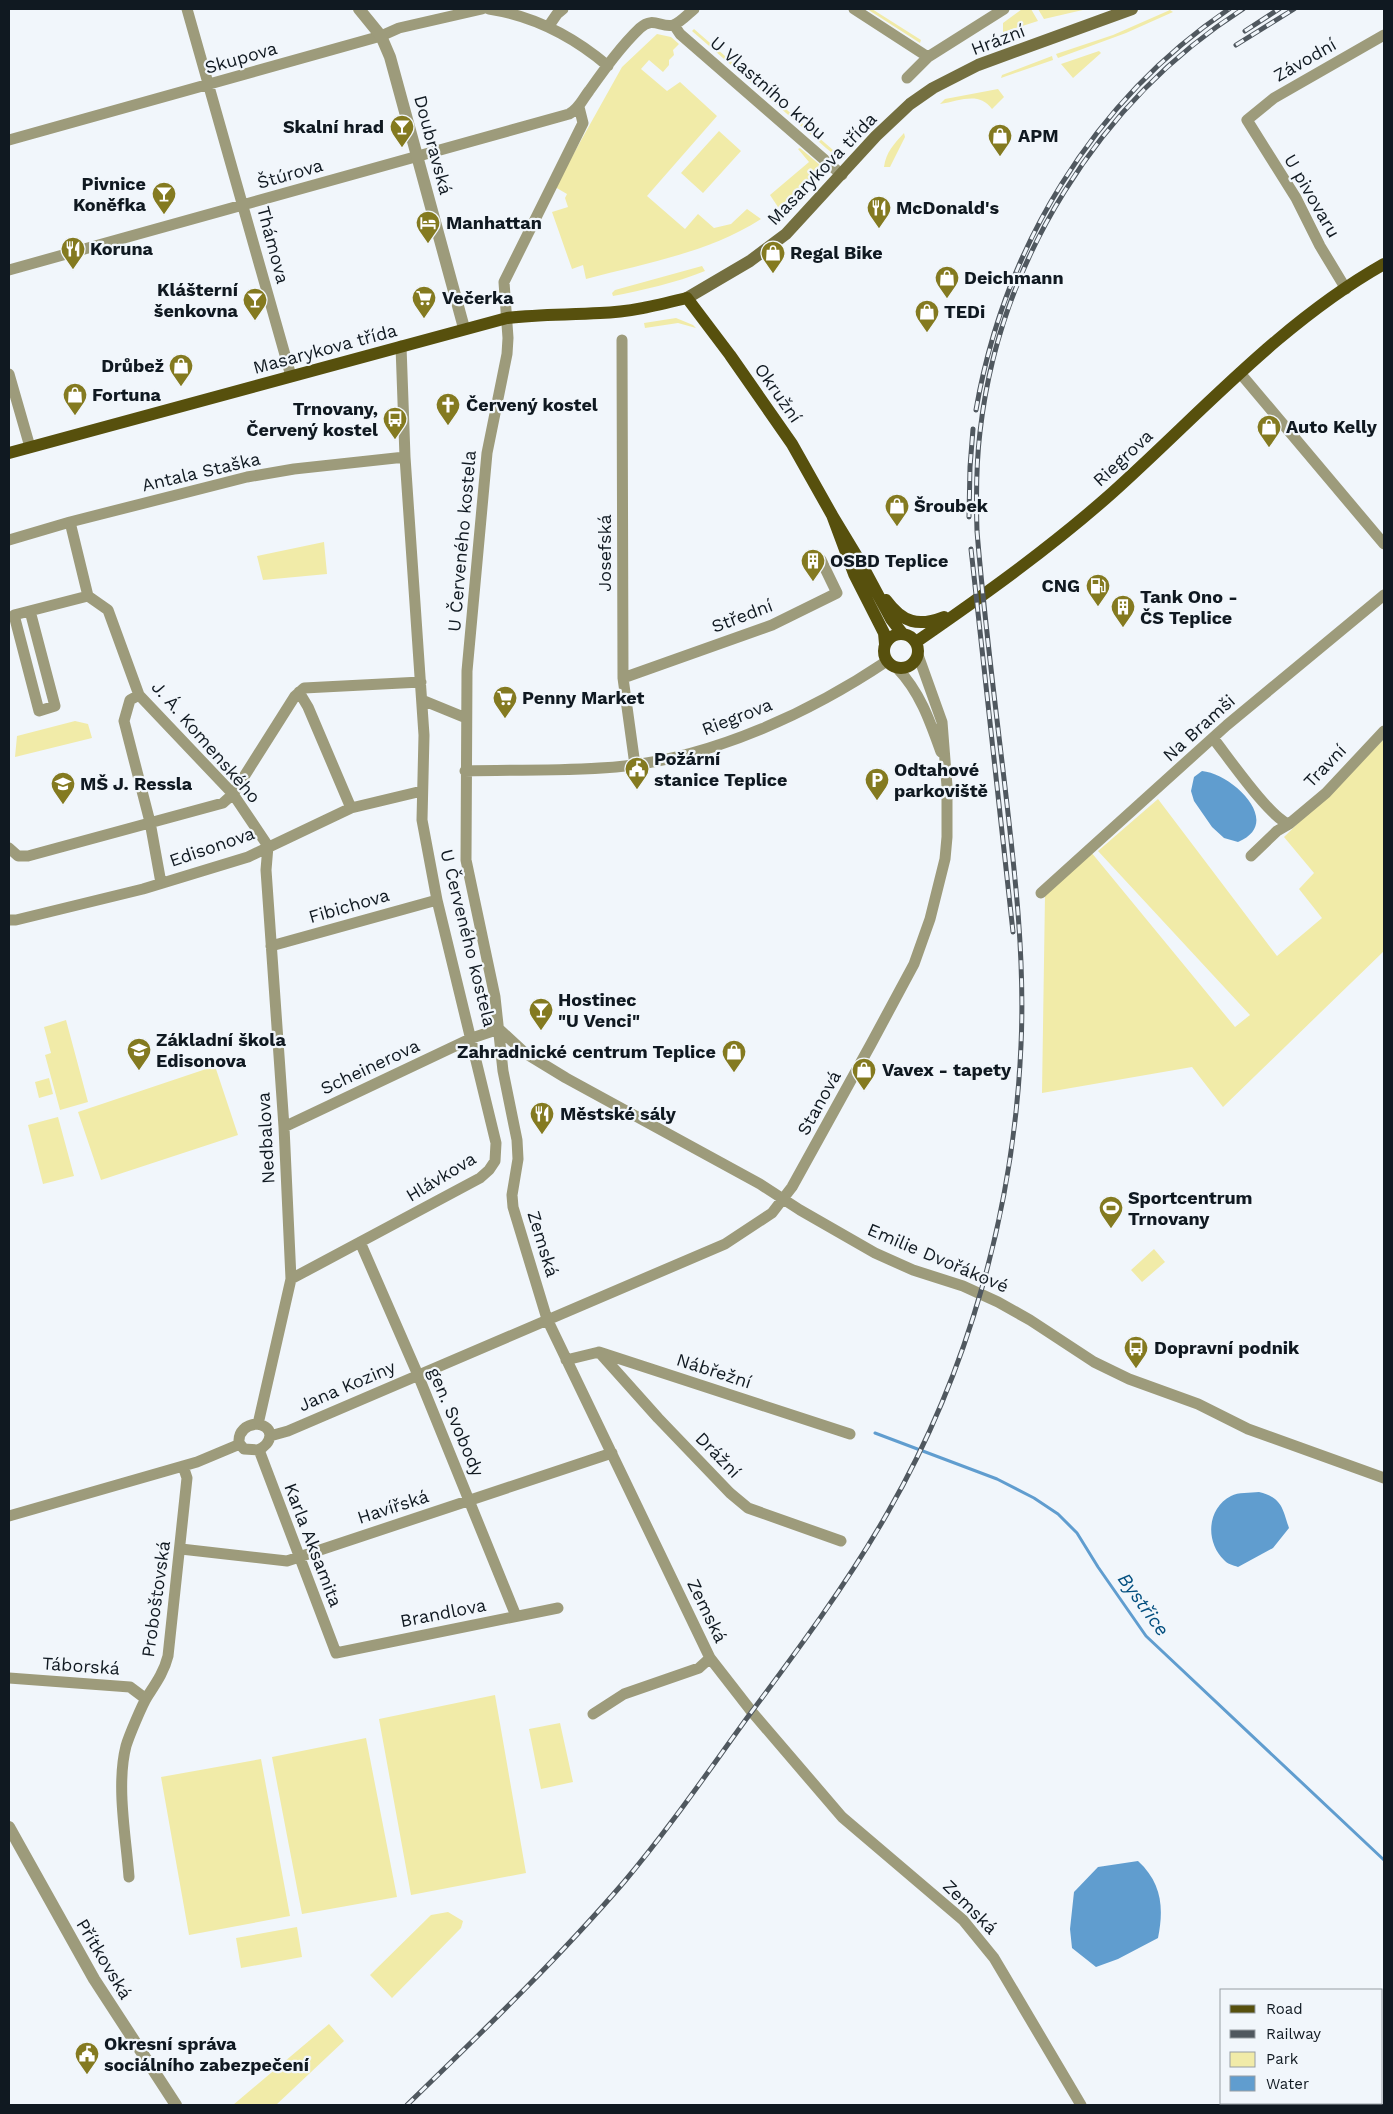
<svg xmlns="http://www.w3.org/2000/svg" width="1393" height="2114" font-family="'Work Sans',sans-serif">
	<rect width="100%" height="100%" fill="#f1f6fb"/>
	<path fill="#f1eba8" d="M 867,9 L 872,9 L 921,40 L 920,43 Z
		M 1022,9 L 1031,9 L 1038,21 L 1003,32 L 1003,23 Z
		M 1038,9 L 1087,9 L 1044,19 Z
		M 1170,10 L 1173,12 L 1126,33 L 1058,58 L 1056,54 L 1113,35 Z
		M 694,29 L 833,150 L 831,152 L 826,148 L 692,31 Z
		M 657,34 L 671,37 L 679,44 L 673,50 L 674,55 L 669,60 L 669,65 L 663,72 L 649,60 L 641,69 L 667,91 L 680,82 L 717,116 L 647,196 L 685,229 L 698,214 L 714,228 L 731,224 L 747,209 L 761,219 C 708,253 646,263 586,279 L 583,265 L 572,269 L 552,212 L 568,207 L 565,198 L 567,194 L 555,187 L 622,67 Z
		M 1099,51 L 1101,53 L 1073,78 L 1061,64 Z
		M 1052,56 L 1053,60 L 1001,78 L 1002,75 Z
		M 998,89 L 1004,97 L 992,109 C 979,91 960,101 940,104 L 945,99 Z
		M 719,131 L 741,151 L 703,193 L 681,173 Z
		M 904,133 L 905,137 L 890,167 L 884,167 C 886,152 894,144 904,133 Z
		M 800,148 L 820,165 L 820,169 L 795,194 L 778,207 L 770,195 L 809,162 L 798,149 Z
		M 702,266 L 705,271 C 675,283 644,290 613,296 L 612,293 L 615,290 Z
		M 676,318 L 693,325 L 696,328 L 678,323 L 645,328 L 644,323 Z
		M 324,542 L 327,574 L 263,580 L 257,556 Z
		M 75,721 L 88,724 L 92,738 L 15,757 L 17,736 Z
		M 1384,739 L 1384,951 L 1223,1107 L 1192,1067 L 1042,1093 L 1045,895 L 1091,852 L 1235,1027 L 1250,1015 L 1098,851 L 1158,799 L 1277,956 L 1322,918 L 1299,889 L 1314,873 L 1284,837 Z
		M 66,1020 L 88,1102 L 60,1110 L 45,1055 L 51,1053 L 44,1027 Z
		M 215,1066 L 238,1135 L 101,1180 L 78,1112 Z
		M 49,1078 L 53,1094 L 39,1098 L 35,1082 Z
		M 58,1117 L 74,1176 L 43,1184 L 28,1125 Z
		M 1154,1249 L 1165,1262 L 1142,1282 L 1131,1270 Z
		M 495,1695 L 526,1873 L 411,1895 L 379,1719 Z
		M 560,1723 L 573,1782 L 541,1789 L 529,1729 Z
		M 366,1738 L 397,1897 L 302,1914 L 272,1757 Z
		M 261,1759 L 290,1916 L 189,1935 L 161,1777 Z
		M 448,1912 L 463,1921 L 461,1928 L 392,1998 L 370,1975 L 431,1915 Z
		M 297,1927 L 302,1957 L 241,1968 L 236,1938 Z
		M 329,2024 L 344,2041 L 276,2105 L 233,2105 Z"/>
	<path fill="#609dcf" d="M 1202,771 C 1233,774 1284,823 1238,842 L 1224,838 L 1212,827 L 1194,801 L 1191,791 L 1194,777 Z
		M 1259,1492 C 1282,1498 1282,1507 1289,1528 L 1273,1548 L 1238,1567 C 1233,1565 1227,1564 1224,1560 C 1205,1542 1207,1508 1231,1496 C 1238,1492 1250,1493 1259,1492 Z
		M 1138,1861 C 1162,1883 1164,1908 1158,1938 L 1118,1959 L 1096,1967 L 1072,1948 L 1070,1929 L 1074,1892 L 1098,1867 Z"/>
	<g fill="none" stroke-linecap="round" stroke-linejoin="round">
		<path stroke="#609dcf" stroke-width="3" d="M 875,1433 L 997,1479 L 1034,1498 L 1058,1514 L 1077,1533 L 1098,1567 L 1146,1636 L 1384,1860"/>
		<path stroke="#9d9b7b" stroke-width="11" d="M 187,9 L 291,376
			M 489,9 C 533,16 574,37 608,66
			M 854,9 L 928,57
			M 674,25 L 680,34 L 842,175
			M 548,27 L 557,14 L 563,9
			M 907,78 L 928,57 L 1004,9
			M 579,107 L 583,123 L 504,282 L 508,338 L 507,354 L 487,453 L 467,671 L 466,860 L 495,997 L 503,1071 L 517,1140 L 518,1159 L 512,1195 L 513,1207 L 547,1319 L 710,1658 L 752,1712 L 842,1817 L 963,1920 L 994,1958 L 1081,2105
			M 9,140 L 381,36 L 399,28 L 482,9
			M 9,270 L 569,114 C 579,109 582,100 589,91 C 604,70 621,46 640,28 C 653,16 661,28 673,25 C 680,23 688,14 694,9
			M 1346,289 L 1320,246 L 1296,198 L 1247,120 L 1274,98 L 1384,35
			M 622,340 L 623,678 L 635,765
			M 1240,373 L 1384,544
			M 9,374 L 30,447
			M 70,522 L 88,596 L 108,610 L 139,695 L 233,794 L 268,846
			M 9,540 L 70,522 L 247,477 L 294,469 L 405,457
			M 30,611 L 55,706 L 39,711 L 14,615 L 88,596
			M 897,668 C 920,692 930,721 941,752
			M 623,678 L 772,625 L 837,593 L 821,560
			M 299,692 L 308,707 L 351,808
			M 139,695 L 130,700 L 124,721 L 150,822 L 161,883
			M 422,700 L 466,718
			M 1213,738 C 1228,757 1270,818 1289,824 L 1326,793 L 1384,731
			M 465,771 C 518,769 572,772 625,766 C 716,756 811,712 887,661
			M 9,848 L 18,856 L 28,856 L 223,803 L 233,794 L 295,696 L 304,688 L 421,682
			M 1251,856 L 1277,831 L 1289,824
			M 1041,893 L 1227,725 L 1384,595
			M 9,920 L 16,920 L 143,889 L 248,857 L 351,808 L 422,791
			M 271,946 L 437,900
			M 499,1029 L 525,1053 L 566,1078 L 760,1184 L 800,1210 L 875,1253 L 913,1270 L 963,1286 L 998,1302 L 1030,1320 L 1094,1362 L 1129,1379 L 1198,1404 L 1248,1429 L 1384,1478
			M 284,1127 L 472,1038 L 499,1029
			M 360,1242 L 418,1375 L 516,1616
			M 291,1279 L 480,1178 L 489,1170 L 495,1161 L 496,1143 L 437,900 L 422,820 L 424,735 L 405,457 L 401,346
			M 599,1352 L 658,1418 L 730,1493 L 748,1508 L 841,1541
			M 566,1360 L 599,1352 L 850,1434
			M 257,1424 C 276,1427 272,1444 258,1450 L 244,1449 L 239,1443 C 238,1431 246,1425 257,1424 Z
			M 258,1424 L 291,1279 L 284,1127 L 266,870 L 268,846
			M 270,1436 L 288,1431 L 725,1244 L 772,1213 L 792,1187 L 871,1044 L 914,964 L 930,919 L 945,859 L 947,837 L 947,786 L 942,722 L 918,655
			M 259,1450 L 336,1653 L 558,1608
			M 9,1516 L 197,1462 L 240,1444
			M 181,1549 L 287,1561 L 612,1453
			M 9,1678 L 130,1687 L 146,1699
			M 593,1714 L 624,1694 L 699,1668 L 710,1658
			M 129,1877 C 126,1837 116,1785 126,1746 C 129,1736 142,1705 147,1697 C 156,1683 164,1672 168,1656 L 187,1478 L 183,1466"/>
		<path stroke="#9d9b7b" stroke-width="12" d="M 359,9 L 381,36 L 390,57 L 464,328
			M 9,1827 L 94,1979 L 176,2105"/>
		<path stroke="#746f40" stroke-width="12" d="M 687,298 L 750,261 L 786,234 L 876,136 L 910,104 L 933,88 L 978,65 L 1132,9"/>
		<path stroke="#57500d" stroke-width="12" d="M 9,453 L 507,318 C 538,314 568,315 600,313 C 630,312 658,305 687,298 L 730,355 L 792,444 L 832,515
			M 886,600 C 903,623 918,627 944,617
			M884 651a17 17 0 1 1 34 0a17 17 0 1 1-34 0Z
			M 916,642 C 984,595 1050,548 1112,493 C 1200,414 1280,323 1384,264
			M 885,644 L 884,633 L 854,574 L 832,515 L 861,563 L 891,619 L 902,633"/>
		<defs>
			<path id="rail" d="M 1245,31 L 1279,9
				M 1236,45 L 1294,9
				M 976,410 C 1004,248 1093,101 1229,9
				M 969,517 L 970,467 L 973,429
				M 971,549 L 1013,932
				M 407,2105 C 481,2033 556,1961 624,1882 C 668,1830 707,1773 747,1718 C 797,1651 847,1584 888,1512 C 969,1371 1014,1208 1021,1045 C 1025,959 1015,873 1005,787 C 995,702 984,617 977,531 C 976,498 976,465 980,432 C 999,262 1099,101 1243,9"/>
		</defs>
		<use href="#rail" stroke="#50585f" stroke-width="5"/>
		<use href="#rail" stroke="#f1f6fb" stroke-width="3" stroke-dasharray="9" stroke-linecap="butt"/>
	</g>
	<defs>
		<symbol id="bar-pin" viewBox="-11 -11 22 30"><path d="M0 17L-7.5 6A9.5 9.5 0 1 1 7.5 6Z" fill="#847a20" stroke="#f1f6fb"/><path d="M-6-5H6L.8 .8V4.5H3.5V6h-7V4.5H-.8V.8Z" fill="#fff"/></symbol>
		<symbol id="shop-pin" viewBox="-11 -11 22 30"><path d="M0 17L-7.5 6A9.5 9.5 0 1 1 7.5 6Z" fill="#847a20" stroke="#f1f6fb"/><path d="M-5-2.5h2.3a2.7 3.5 0 0 1 5.4 0H5L5.5 6h-11ZM-1.5-2.5h3a1.5 2.3 0 0 0-3 0Z" fill="#fff"/></symbol>
		<symbol id="restaurant-pin" viewBox="-11 -11 22 30"><path d="M0 17L-7.5 6A9.5 9.5 0 1 1 7.5 6Z" fill="#847a20" stroke="#f1f6fb"/><path d="M-5-6h1v4h1v-4h1v4h1v-4h1v5L-1.5 .5V6h-2V.5L-5-1ZM5-6V6H3V1.5H1.5Q1.5-4 5-6Z" fill="#fff"/></symbol>
		<symbol id="hotel-pin" viewBox="-11 -11 22 30"><path d="M0 17L-7.5 6A9.5 9.5 0 1 1 7.5 6Z" fill="#847a20" stroke="#f1f6fb"/><path d="M-6-4.5h1.5V1H6V5H4.5V3h-9V5H-6ZM-4 0a1.8 1.8 0 1 1 3.6 0ZM.5 0V-2.5h3Q6-2.5 6 0Z" fill="#fff"/></symbol>
		<symbol id="supermarket-pin" viewBox="-11 -11 22 30"><path d="M0 17L-7.5 6A9.5 9.5 0 1 1 7.5 6Z" fill="#847a20" stroke="#f1f6fb"/><path d="M-6-5.5h2.5l.6 2H6L4.5 2H-2.5L-4.4-4H-6ZM-1.5 3.2a1.3 1.3 0 1 0 .1 0ZM3 3.2a1.3 1.3 0 1 0 .1 0Z" fill="#fff"/></symbol>
		<symbol id="church-pin" viewBox="-11 -11 22 30"><path d="M0 17L-7.5 6A9.5 9.5 0 1 1 7.5 6Z" fill="#847a20" stroke="#f1f6fb"/><path d="M-1.2-6h2.4v3.5h3.3v2.4h-3.3V6h-2.4V-.1h-3.3v-2.4h3.3Z" fill="#fff"/></symbol>
		<symbol id="bus-pin" viewBox="-11 -11 22 30"><path d="M0 17L-7.5 6A9.5 9.5 0 1 1 7.5 6Z" fill="#847a20" stroke="#f1f6fb"/><path d="M-5-6H5V4H4V6H2V4H-2V6H-4V4H-5ZM-3.5-4V0h7V-4ZM-3.5 1.2v1.5H-2V1.2ZM2 1.2v1.5H3.5V1.2Z" fill="#fff"/></symbol>
		<symbol id="building-pin" viewBox="-11 -11 22 30"><path d="M0 17L-7.5 6A9.5 9.5 0 1 1 7.5 6Z" fill="#847a20" stroke="#f1f6fb"/><path d="M-4-6H4V6H1V3H-1V6H-4ZM-2.5-4.3h1.7v1.8h-1.7ZM.8-4.3h1.7v1.8H.8ZM-2.5-1h1.7V.8h-1.7ZM.8-1h1.7V.8H.8Z" fill="#fff"/></symbol>
		<symbol id="fuel-pin" viewBox="-11 -11 22 30"><path d="M0 17L-7.5 6A9.5 9.5 0 1 1 7.5 6Z" fill="#847a20" stroke="#f1f6fb"/><path d="M-5.5-6h7V0h2V4h1.3V-2.5L3-4.5l.8-.8L6-3V5H2.5V1h-1V6h-7ZM-4.2-4.7v3.2H.2V-4.7Z" fill="#fff"/></symbol>
		<symbol id="civic-pin" viewBox="-11 -11 22 30"><path d="M0 17L-7.5 6A9.5 9.5 0 1 1 7.5 6Z" fill="#847a20" stroke="#f1f6fb"/><path d="M-.6-6.5H3V-4.5H.6V-3L4-1V1h2V6H-6V1h2V-1L-.6-3ZM-1.2 2.5V6h2.4V2.5Z" fill="#fff"/></symbol>
		<symbol id="parking-pin" viewBox="-11 -11 22 30"><path d="M0 17L-7.5 6A9.5 9.5 0 1 1 7.5 6Z" fill="#847a20" stroke="#f1f6fb"/><path d="M-3.5-5.5H1a3.5 3.5 0 0 1 0 7H-1V5.5H-3.5ZM-1-3.4V-.6H.8a1.4 1.4 0 0 0 0-2.8Z" fill="#fff"/></symbol>
		<symbol id="school-pin" viewBox="-11 -11 22 30"><path d="M0 17L-7.5 6A9.5 9.5 0 1 1 7.5 6Z" fill="#847a20" stroke="#f1f6fb"/><path d="M0-5L7-2L0 1L-7-2ZM-4 1L0 2.5L4 1V4Q0 6-4 4Z" fill="#fff"/></symbol>
		<symbol id="stadium-pin" viewBox="-11 -11 22 30"><path d="M0 17L-7.5 6A9.5 9.5 0 1 1 7.5 6Z" fill="#847a20" stroke="#f1f6fb"/><path d="M0-5a6.5 5 0 1 0 0 10a6.5 5 0 1 0 0-10ZM-3.5-1.8h7v3.6h-7Z" fill="#fff"/></symbol>
	</defs>
	<g fill-rule="evenodd">
		<use href="#bar-pin" x="388" y="113" width="28" height="38"/>
		<use href="#shop-pin" x="986" y="122" width="28" height="38"/>
		<use href="#bar-pin" x="150" y="180" width="28" height="38"/>
		<use href="#restaurant-pin" x="865" y="194" width="28" height="38"/>
		<use href="#hotel-pin" x="414" y="209" width="28" height="38"/>
		<use href="#restaurant-pin" x="59" y="235" width="28" height="38"/>
		<use href="#shop-pin" x="759" y="239" width="28" height="38"/>
		<use href="#shop-pin" x="933" y="264" width="28" height="38"/>
		<use href="#supermarket-pin" x="410" y="284" width="28" height="38"/>
		<use href="#bar-pin" x="241" y="286" width="28" height="38"/>
		<use href="#shop-pin" x="913" y="298" width="28" height="38"/>
		<use href="#shop-pin" x="167" y="352" width="28" height="38"/>
		<use href="#shop-pin" x="61" y="381" width="28" height="38"/>
		<use href="#church-pin" x="434" y="391" width="28" height="38"/>
		<use href="#bus-pin" x="381" y="405" width="28" height="38"/>
		<use href="#shop-pin" x="1255" y="413" width="28" height="38"/>
		<use href="#shop-pin" x="883" y="492" width="28" height="38"/>
		<use href="#building-pin" x="799" y="547" width="28" height="38"/>
		<use href="#fuel-pin" x="1084" y="572" width="28" height="38"/>
		<use href="#building-pin" x="1109" y="593" width="28" height="38"/>
		<use href="#supermarket-pin" x="491" y="684" width="28" height="38"/>
		<use href="#civic-pin" x="623" y="755" width="28" height="38"/>
		<use href="#parking-pin" x="863" y="766" width="28" height="38"/>
		<use href="#school-pin" x="49" y="770" width="28" height="38"/>
		<use href="#bar-pin" x="527" y="996" width="28" height="38"/>
		<use href="#school-pin" x="125" y="1036" width="28" height="38"/>
		<use href="#shop-pin" x="720" y="1038" width="28" height="38"/>
		<use href="#shop-pin" x="850" y="1056" width="28" height="38"/>
		<use href="#restaurant-pin" x="528" y="1100" width="28" height="38"/>
		<use href="#stadium-pin" x="1097" y="1194" width="28" height="38"/>
		<use href="#bus-pin" x="1122" y="1334" width="28" height="38"/>
		<use href="#civic-pin" x="73" y="2040" width="28" height="38"/>
	</g>
	<g text-anchor="middle" stroke-width="4.5" stroke-linejoin="round" paint-order="stroke">
		<g font-size="18" fill="#101921" stroke="#f1f6fb">
			<text transform="translate(998 40) rotate(-21)" y="6">Hrázní</text>
			<text transform="translate(241 58) rotate(-16)" y="6">Skupova</text>
			<text transform="translate(1305 60) rotate(-30)" y="6">Závodní</text>
			<text transform="translate(768 88) rotate(41)" y="6">U Vlastního krbu</text>
			<text transform="translate(433 145) rotate(75)" y="6">Doubravská</text>
			<text transform="translate(822 169) rotate(-46)" y="6">Masarykova třída</text>
			<text transform="translate(290 174) rotate(-16)" y="6">Štúrova</text>
			<text transform="translate(1312 196) rotate(60)" y="6">U pivovaru</text>
			<text transform="translate(273 245) rotate(75)" y="6">Thámova</text>
			<text transform="translate(325 349) rotate(-15)" y="6">Masarykova třída</text>
			<text transform="translate(778 393) rotate(55)" y="6">Okružní</text>
			<text transform="translate(1123 458) rotate(-43)" y="6">Riegrova</text>
			<text transform="translate(201 472) rotate(-13)" y="6">Antala Staška</text>
			<text transform="translate(462 541) rotate(-85)" y="6">U Červeného kostela</text>
			<text transform="translate(605 553) rotate(-90)" y="6">Josefská</text>
			<text transform="translate(742 616) rotate(-21)" y="6">Střední</text>
			<text transform="translate(737 717) rotate(-21)" y="6">Riegrova</text>
			<text transform="translate(1199 728) rotate(-42)" y="6">Na Bramši</text>
			<text transform="translate(206 742) rotate(49)" y="6">J. Á. Komenského</text>
			<text transform="translate(1325 766) rotate(-46)" y="6">Travní</text>
			<text transform="translate(212 847) rotate(-19)" y="6">Edisonova</text>
			<text transform="translate(349 906) rotate(-16)" y="6">Fibichova</text>
			<text transform="translate(468 938) rotate(76)" y="6">U Červeného kostela</text>
			<text transform="translate(370 1067) rotate(-25)" y="6">Scheinerova</text>
			<text transform="translate(819 1103) rotate(-61)" y="6">Stanová</text>
			<text transform="translate(266 1138) rotate(-93)" y="6">Nedbalova</text>
			<text transform="translate(441 1177) rotate(-31)" y="6">Hlávkova</text>
			<text transform="translate(543 1244) rotate(73)" y="6">Zemská</text>
			<text transform="translate(938 1258) rotate(23)" y="6">Emilie Dvořákové</text>
			<text transform="translate(714 1371) rotate(18)" y="6">Nábřežní</text>
			<text transform="translate(347 1386) rotate(-23)" y="6">Jana Koziny</text>
			<text transform="translate(456 1422) rotate(67)" y="6">gen. Svobody</text>
			<text transform="translate(718 1455) rotate(46)" y="6">Drážní</text>
			<text transform="translate(393 1507) rotate(-18)" y="6">Havířská</text>
			<text transform="translate(313 1545) rotate(69)" y="6">Karla Aksamita</text>
			<text transform="translate(156 1599) rotate(-82)" y="6">Proboštovská</text>
			<text transform="translate(707 1611) rotate(64)" y="6">Zemská</text>
			<text transform="translate(443 1613) rotate(-11)" y="6">Brandlova</text>
			<text transform="translate(81 1666) rotate(4)" y="6">Táborská</text>
			<text transform="translate(970 1907) rotate(45)" y="6">Zemská</text>
			<text transform="translate(104 1959) rotate(59)" y="6">Přítkovská</text>
		</g>
		<g font-size="18" font-weight="bold" fill="#101921" stroke="#f1f6fb" text-anchor="start">
			<text x="384" y="133" text-anchor="end">Skalní hrad</text>
			<text x="1018" y="142">APM</text>
			<text x="146" y="190" text-anchor="end">Pivnice<tspan x="146" dy="21">Koněfka</tspan></text>
			<text x="896" y="214">McDonald's</text>
			<text x="446" y="229">Manhattan</text>
			<text x="90" y="255">Koruna</text>
			<text x="790" y="259">Regal Bike</text>
			<text x="964" y="284">Deichmann</text>
			<text x="238" y="296" text-anchor="end">Klášterní<tspan x="238" dy="21">šenkovna</tspan></text>
			<text x="442" y="304">Večerka</text>
			<text x="944" y="318">TEDi</text>
			<text x="164" y="372" text-anchor="end">Drůbež</text>
			<text x="92" y="401">Fortuna</text>
			<text x="466" y="411">Červený kostel</text>
			<text x="378" y="415" text-anchor="end">Trnovany,<tspan x="378" dy="21">Červený kostel</tspan></text>
			<text x="1286" y="433">Auto Kelly</text>
			<text x="914" y="512">Šroubek</text>
			<text x="830" y="567">OSBD Teplice</text>
			<text x="1080" y="592" text-anchor="end">CNG</text>
			<text x="1140" y="603">Tank Ono -<tspan x="1140" dy="21">ČS Teplice</tspan></text>
			<text x="522" y="704">Penny Market</text>
			<text x="654" y="765">Požární<tspan x="654" dy="21">stanice Teplice</tspan></text>
			<text x="894" y="776">Odtahové<tspan x="894" dy="21">parkoviště</tspan></text>
			<text x="80" y="790">MŠ J. Ressla</text>
			<text x="558" y="1006">Hostinec<tspan x="558" dy="21">"U Venci"</tspan></text>
			<text x="156" y="1046">Základní škola<tspan x="156" dy="21">Edisonova</tspan></text>
			<text x="716" y="1058" text-anchor="end">Zahradnické centrum Teplice</text>
			<text x="882" y="1076">Vavex - tapety</text>
			<text x="560" y="1120">Městské sály</text>
			<text x="1128" y="1204">Sportcentrum<tspan x="1128" dy="21">Trnovany</tspan></text>
			<text x="1154" y="1354">Dopravní podnik</text>
			<text x="104" y="2050">Okresní správa<tspan x="104" dy="21">sociálního zabezpečení</tspan></text>
		</g>
		<g font-size="19" font-style="italic" fill="#034f7f" stroke="#f1f6fb">
			<text transform="translate(1144 1604) rotate(54)" y="7">Bystřice</text>
		</g>
	</g>
	<rect width="1393" height="2114" fill="none" stroke="#101921" stroke-width="20"/>
	<rect x="1220" y="1989" width="162" height="115" fill="#f1f6fb" stroke="#979ea4"/>
	<rect x="1230" y="2005" width="25" height="8" fill="#57500d" stroke="#979ea4"/>
	<text x="1266" y="2014" font-size="15" fill="#101921">Road</text>
	<rect x="1230" y="2030" width="25" height="8" fill="#50585f" stroke="#979ea4"/>
	<text x="1266" y="2039" font-size="15" fill="#101921">Railway</text>
	<rect x="1230" y="2052" width="25" height="15" fill="#f1eba8" stroke="#979ea4"/>
	<text x="1266" y="2064" font-size="15" fill="#101921">Park</text>
	<rect x="1230" y="2076" width="25" height="15" fill="#609dcf" stroke="#979ea4"/>
	<text x="1266" y="2089" font-size="15" fill="#101921">Water</text>
</svg>
